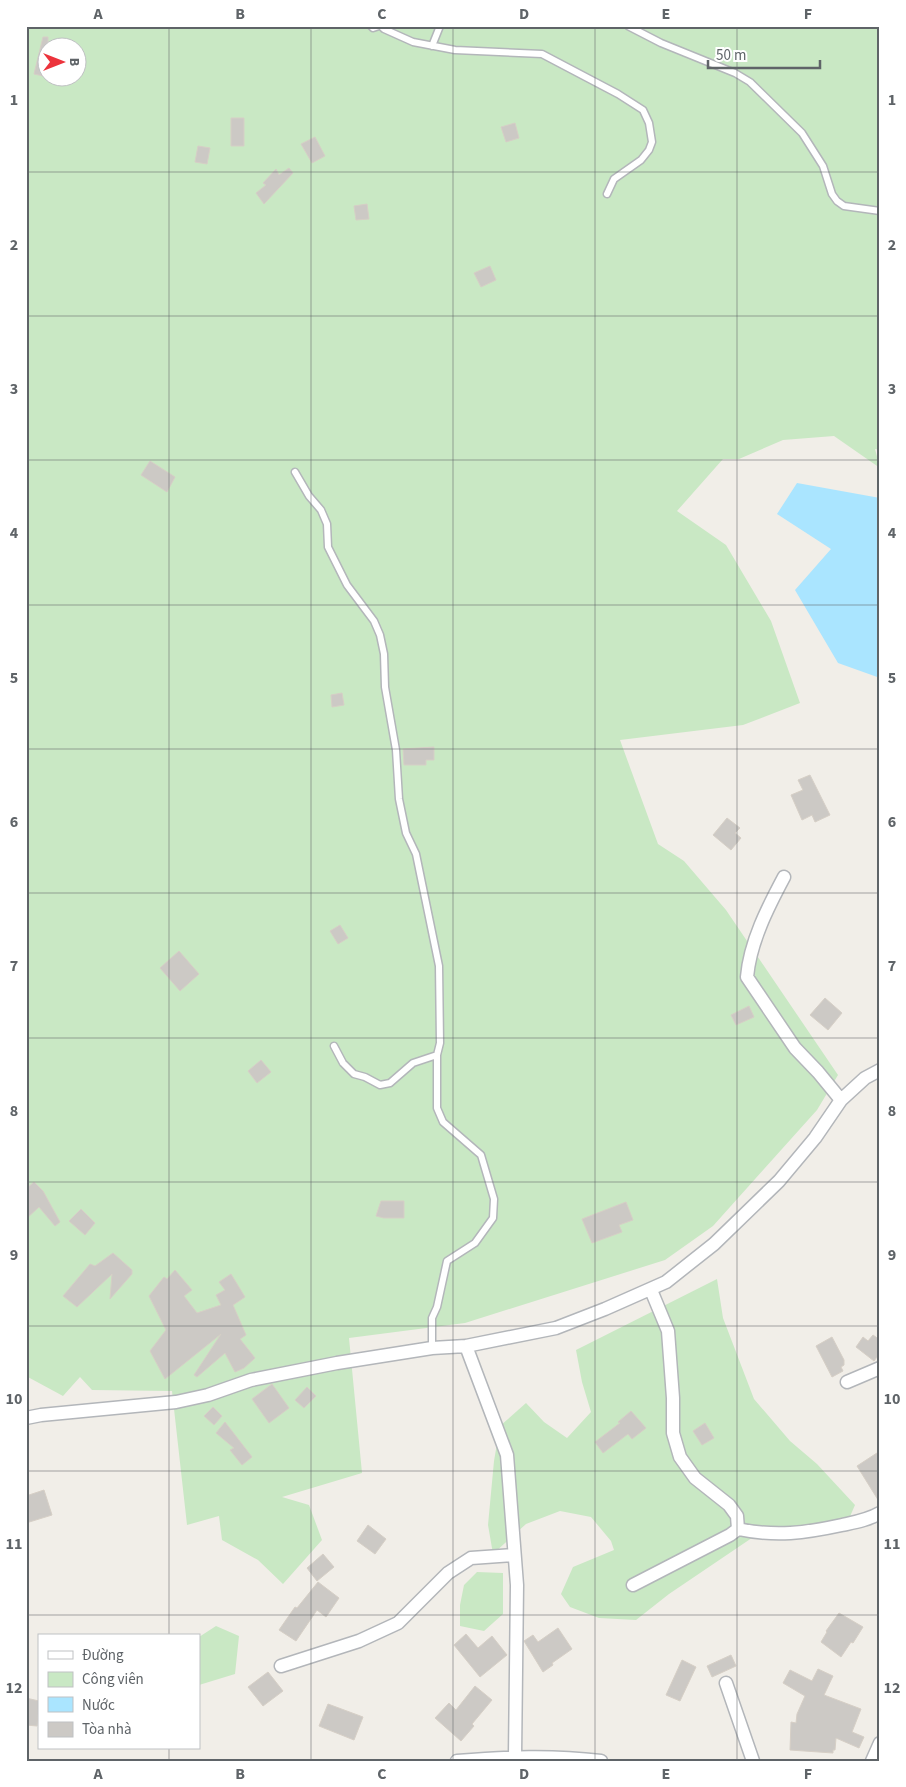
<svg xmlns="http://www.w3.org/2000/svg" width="906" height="1787" font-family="'Source Sans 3',sans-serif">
	<rect width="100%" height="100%" fill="#f1eee8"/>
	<path fill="#c9e8c4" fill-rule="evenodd" d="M 26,26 L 880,26 L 880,450 L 875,449 L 880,468 L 834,436 L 783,440 L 739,459 L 723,459 L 677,511 L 726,545 L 771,621 L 800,703 L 743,725 L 620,740 L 658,844 L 684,861 L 726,910 L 838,1075 L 817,1110 L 713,1226 L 665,1260 L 465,1323 L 349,1338 L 362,1473 L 282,1497 L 309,1505 L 322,1540 L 283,1584 L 258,1560 L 222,1540 L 219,1516 L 187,1525 L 172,1391 L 92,1390 L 80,1377 L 63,1396 L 26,1376 ZM 48,48 L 78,48 L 78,78 L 48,78 Z
		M 717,1279 L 723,1318 L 754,1399 L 790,1441 L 817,1464 L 855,1505 L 848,1521 L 813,1529 L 765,1529 L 669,1594 L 636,1620 L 599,1618 L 570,1607 L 561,1594 L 573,1567 L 614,1550 L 611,1541 L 591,1517 L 560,1511 L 526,1524 L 493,1554 L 488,1525 L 494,1461 L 500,1426 L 526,1403 L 544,1422 L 567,1438 L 591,1412 L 582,1382 L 576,1350 Z
		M 477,1572 L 503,1573 L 503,1614 L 484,1631 L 460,1626 L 460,1605 L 464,1585 Z
		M 216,1626 L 239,1636 L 235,1674 L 199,1685 L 199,1637 Z"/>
	<path fill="#aae5ff" d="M 797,483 L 880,498 L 880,678 L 838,663 L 795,590 L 831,549 L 777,514 Z"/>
	<path fill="#ccc9c5" stroke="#d6cfc6" d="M 43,37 L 48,37 L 48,77 L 34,74 Z
		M 231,118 L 244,118 L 244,146 L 231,146 Z
		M 515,123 L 519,138 L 506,142 L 501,127 Z
		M 315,137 L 325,156 L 312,163 L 301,144 Z
		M 198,146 L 210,148 L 207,164 L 195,162 Z
		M 289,168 L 293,173 L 264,204 L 256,193 L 266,185 L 263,183 L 276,169 L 279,175 Z
		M 367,204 L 369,219 L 356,220 L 354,206 Z
		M 490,266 L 496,280 L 481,287 L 474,273 Z
		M 150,461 L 175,477 L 167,492 L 141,475 Z
		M 342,693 L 344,705 L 332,707 L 331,695 Z
		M 434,747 L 434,760 L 426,760 L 426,765 L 404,765 L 403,749 Z
		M 810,775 L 830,815 L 815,822 L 812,815 L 802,820 L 791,795 L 803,790 L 798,780 Z
		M 727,818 L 740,828 L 735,833 L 741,838 L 731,850 L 713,835 Z
		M 340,925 L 348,938 L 338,944 L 330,931 Z
		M 179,951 L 199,974 L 180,991 L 160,968 Z
		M 825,998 L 842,1013 L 828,1030 L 810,1015 Z
		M 749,1006 L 754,1017 L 736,1025 L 731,1015 Z
		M 261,1060 L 271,1072 L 257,1083 L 248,1071 Z
		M 34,1182 L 43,1191 L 60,1222 L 55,1226 L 39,1207 L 26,1219 L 26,1189 Z
		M 381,1201 L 404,1201 L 404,1218 L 384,1218 L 376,1216 Z
		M 626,1202 L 633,1220 L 619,1225 L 622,1232 L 592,1243 L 582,1219 Z
		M 81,1209 L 95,1223 L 85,1235 L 69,1221 Z
		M 113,1253 L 132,1270 L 132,1274 L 110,1299 L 112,1274 L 77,1307 L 63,1296 L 90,1264 L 95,1266 Z
		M 175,1270 L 192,1290 L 184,1296 L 197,1313 L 221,1305 L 216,1295 L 225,1290 L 219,1282 L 231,1274 L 245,1297 L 233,1305 L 246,1335 L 240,1339 L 255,1358 L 244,1368 L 235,1372 L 225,1353 L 197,1377 L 194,1375 L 221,1334 L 165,1379 L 150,1351 L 166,1330 L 149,1296 L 164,1277 L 167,1279 Z
		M 873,1335 L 880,1340 L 880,1353 L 874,1361 L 856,1347 L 863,1337 L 868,1341 Z
		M 832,1337 L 844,1360 L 844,1365 L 841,1367 L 843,1371 L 832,1377 L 816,1346 Z
		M 272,1384 L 289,1408 L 269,1423 L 252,1399 Z
		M 307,1387 L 316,1396 L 304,1408 L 295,1400 Z
		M 213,1407 L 222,1416 L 214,1425 L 204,1416 Z
		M 631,1411 L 646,1428 L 632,1439 L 628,1434 L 603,1453 L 595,1442 L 620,1423 L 618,1422 Z
		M 225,1422 L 252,1457 L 242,1465 L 230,1450 L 234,1448 L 216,1433 Z
		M 705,1423 L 714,1438 L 702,1445 L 693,1431 Z
		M 880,1451 L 880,1503 L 857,1466 Z
		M 44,1490 L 52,1515 L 26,1523 L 26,1496 Z
		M 368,1525 L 386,1539 L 375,1554 L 357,1541 Z
		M 323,1554 L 334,1567 L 317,1581 L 307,1568 Z
		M 318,1582 L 339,1598 L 326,1617 L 317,1610 L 296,1641 L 279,1630 L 295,1607 L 297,1608 Z
		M 839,1613 L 863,1627 L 853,1643 L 851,1642 L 841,1657 L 821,1642 L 827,1632 L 826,1631 Z
		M 558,1628 L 572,1649 L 552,1663 L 553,1665 L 543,1672 L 524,1641 L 533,1635 L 538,1642 Z
		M 466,1634 L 478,1648 L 492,1636 L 507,1655 L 480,1677 L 454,1645 Z
		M 731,1655 L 736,1666 L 712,1677 L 707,1666 Z
		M 682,1660 L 696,1667 L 680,1701 L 666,1695 Z
		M 818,1669 L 833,1676 L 824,1695 L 861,1709 L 852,1732 L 864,1737 L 859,1748 L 836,1738 L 835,1750 L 833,1750 L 833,1753 L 790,1750 L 791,1722 L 796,1723 L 797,1714 L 805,1696 L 783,1683 L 790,1670 L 812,1681 Z
		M 268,1672 L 283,1691 L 263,1706 L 248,1687 Z
		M 475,1686 L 492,1700 L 472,1724 L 474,1726 L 461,1741 L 435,1718 L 449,1703 L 456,1710 Z
		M 26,1698 L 39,1701 L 37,1726 L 26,1725 Z
		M 328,1704 L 363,1717 L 354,1740 L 319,1726 Z"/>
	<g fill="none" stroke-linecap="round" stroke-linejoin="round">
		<defs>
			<path id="service" d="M 371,26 L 373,28 L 379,26
				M 381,26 L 384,29 L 413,42 L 455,50 L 542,54 L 618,94 L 643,110 L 649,123 L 652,142 L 649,150 L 641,160 L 614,179 L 607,194
				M 628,26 L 661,43 L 735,73 L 750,82 L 802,133 L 823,166 L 832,194 L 837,201 L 844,206 L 880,211
				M 432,46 L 440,26
				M 295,472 L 309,496 L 321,510 L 327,524 L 328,547 L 347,585 L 374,621 L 380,635 L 384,654 L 385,687 L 396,750 L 399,799 L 406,833 L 416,854 L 439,966 L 440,1043 L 437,1055 L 437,1108 L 443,1122 L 481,1155 L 494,1199 L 493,1218 L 475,1243 L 447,1261 L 437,1307 L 432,1318 L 432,1348
				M 334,1046 L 343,1063 L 354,1074 L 365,1077 L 380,1085 L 390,1083 L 413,1063 L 437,1055"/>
			<path id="minor" d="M 784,877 C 768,907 750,942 747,977 L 795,1048 L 818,1072 L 841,1100
				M 466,1346 L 507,1455 L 517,1585 L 515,1756
				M 847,1382 L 880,1368
				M 26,1418 L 41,1415 L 176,1402 L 208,1395 L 251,1380 L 337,1363 L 432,1348 L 466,1346 L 556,1328 L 605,1309 L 666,1282 L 714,1244 L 779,1181 L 815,1138 L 841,1100 L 865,1078 L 880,1070
				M 738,1529 C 776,1537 805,1533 842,1525 C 856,1522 868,1520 880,1513
				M 633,1585 L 730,1535 L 738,1529 L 737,1516 L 729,1505 L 695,1478 L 680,1457 L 673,1433 L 673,1398 L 668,1331 L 651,1290
				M 281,1666 L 359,1641 L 398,1623 L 448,1573 L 471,1558 L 514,1555
				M 726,1683 L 753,1761
				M 457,1761 C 507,1757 551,1755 601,1761
				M 872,1761 L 880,1743"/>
		</defs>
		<use href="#service" stroke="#b3b6ba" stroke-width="9"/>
		<use href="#minor" stroke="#b3b6ba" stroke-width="15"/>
		<use href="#service" stroke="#fff" stroke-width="6"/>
		<use href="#minor" stroke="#fff" stroke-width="12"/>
	</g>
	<path fill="none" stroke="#5f6468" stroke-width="1" stroke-opacity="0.55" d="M 169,26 L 169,1636M 311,26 L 311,1761M 453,26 L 453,1761M 595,26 L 595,1761M 737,26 L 737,1761M 26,172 L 880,172M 26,316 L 880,316M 26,460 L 880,460M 26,605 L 880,605M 26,749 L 880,749M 26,893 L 880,893M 26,1038 L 880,1038M 26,1182 L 880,1182M 26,1326 L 880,1326M 26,1471 L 880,1471M 26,1615 L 880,1615M 169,1748 L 169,1761"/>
	<rect width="906" height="1787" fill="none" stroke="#ffffff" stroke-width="55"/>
	<rect x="38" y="1634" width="162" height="115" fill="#ffffff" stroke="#bfc1c3"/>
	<rect x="48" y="1651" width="25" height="8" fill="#ffffff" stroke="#bfc1c3"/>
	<text x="82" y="1660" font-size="15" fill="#5f6468">Đường</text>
	<rect x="48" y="1672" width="25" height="15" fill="#c9e8c4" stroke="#bfc1c3"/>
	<text x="82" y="1684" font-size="15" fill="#5f6468">Công viên</text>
	<rect x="48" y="1697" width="25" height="15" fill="#aae5ff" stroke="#bfc1c3"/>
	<text x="82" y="1710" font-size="15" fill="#5f6468">Nước</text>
	<rect x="48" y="1722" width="25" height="15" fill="#ccc9c5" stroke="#bfc1c3"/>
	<text x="82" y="1734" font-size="15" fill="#5f6468">Tòa nhà</text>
	<g transform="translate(62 62) rotate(90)"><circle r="24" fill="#ffffff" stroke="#bfc1c3"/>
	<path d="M0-4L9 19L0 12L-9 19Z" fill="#ec333c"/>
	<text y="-8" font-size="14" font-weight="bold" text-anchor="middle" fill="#5f6468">B</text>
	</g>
	<path d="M708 60v8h112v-8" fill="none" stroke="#5f6468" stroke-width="2.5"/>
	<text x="716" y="60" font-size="15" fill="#5f6468" stroke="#ffffff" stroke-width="4" paint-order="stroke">50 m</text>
	<rect x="28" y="28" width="850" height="1732" fill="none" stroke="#5f6468" stroke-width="2"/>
	<g font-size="16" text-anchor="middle" font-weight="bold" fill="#5f6468">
		<text x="98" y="19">A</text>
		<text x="240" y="19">B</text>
		<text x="382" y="19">C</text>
		<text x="524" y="19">D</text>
		<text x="666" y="19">E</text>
		<text x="808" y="19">F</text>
		<text x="14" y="105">1</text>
		<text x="892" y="105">1</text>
		<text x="14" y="250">2</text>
		<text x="892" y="250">2</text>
		<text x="14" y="394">3</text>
		<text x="892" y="394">3</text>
		<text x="14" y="538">4</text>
		<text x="892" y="538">4</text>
		<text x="14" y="683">5</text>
		<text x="892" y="683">5</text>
		<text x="14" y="827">6</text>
		<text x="892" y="827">6</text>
		<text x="14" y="971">7</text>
		<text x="892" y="971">7</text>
		<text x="14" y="1116">8</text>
		<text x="892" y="1116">8</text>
		<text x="14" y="1260">9</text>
		<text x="892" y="1260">9</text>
		<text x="14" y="1404">10</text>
		<text x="892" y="1404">10</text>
		<text x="14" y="1549">11</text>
		<text x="892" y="1549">11</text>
		<text x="14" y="1693">12</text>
		<text x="892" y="1693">12</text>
		<text x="98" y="1779">A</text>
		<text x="240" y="1779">B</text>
		<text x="382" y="1779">C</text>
		<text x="524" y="1779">D</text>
		<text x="666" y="1779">E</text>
		<text x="808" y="1779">F</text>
	</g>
</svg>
